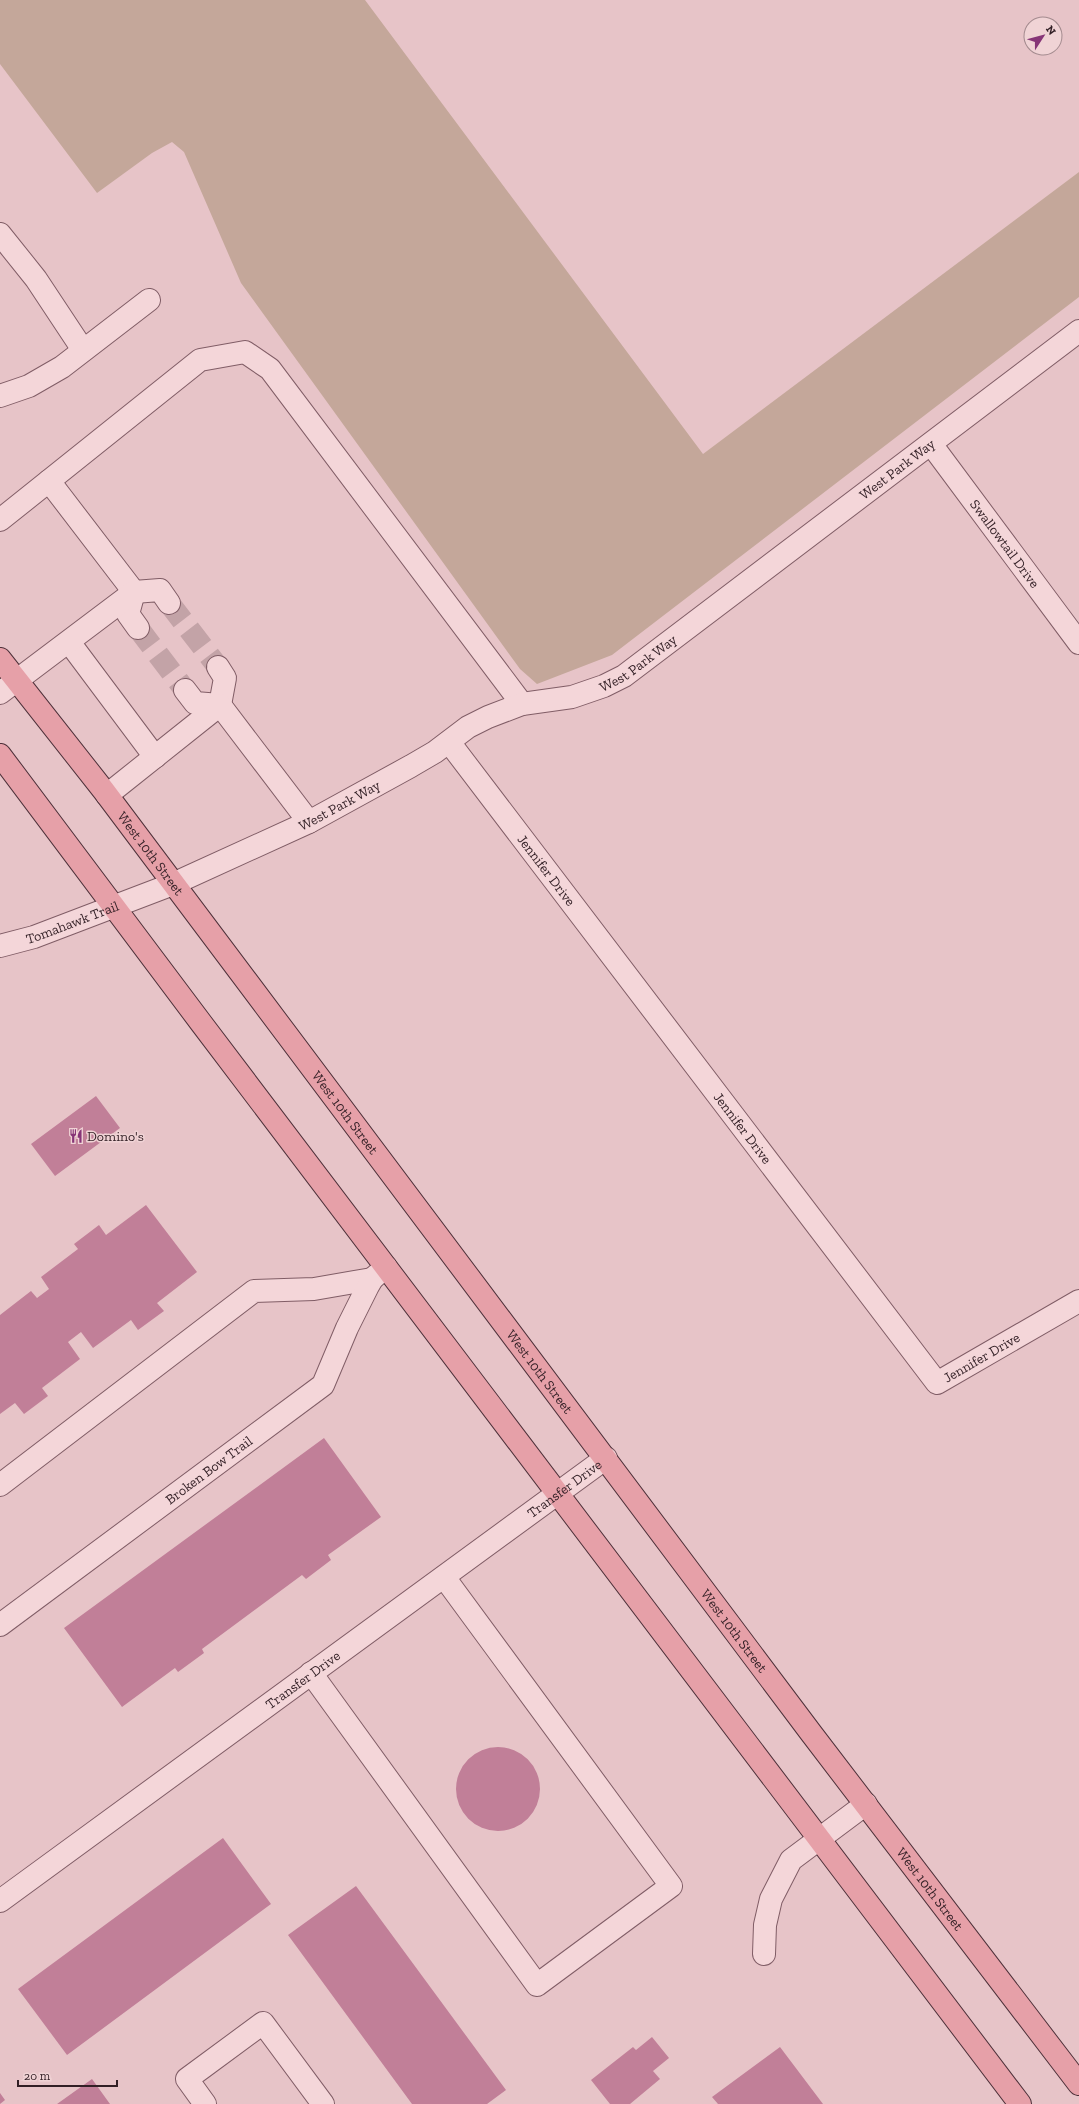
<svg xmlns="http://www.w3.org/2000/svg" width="1079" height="2104" font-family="'Zilla Slab',serif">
	<rect width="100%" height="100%" fill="#e7c4c8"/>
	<path fill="#c4a79a" d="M 0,0 L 365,0 L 703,454 L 1079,172 L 1079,297 L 612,655 L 537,684 L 520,669 L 241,283 L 184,152 L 172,142 L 152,153 L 97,193 L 0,64 Z"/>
	<path fill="#c17f98" d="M 96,1096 L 120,1128 L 55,1176 L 31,1144 Z
		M 146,1205 L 197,1272 L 157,1303 L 164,1311 L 138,1330 L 131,1320 L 93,1348 L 81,1332 L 68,1342 L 80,1359 L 42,1388 L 48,1396 L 24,1414 L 15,1403 L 0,1414 L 0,1315 L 31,1291 L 37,1298 L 49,1289 L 41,1277 L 78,1249 L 74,1244 L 99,1225 L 106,1235 Z
		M 324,1438 L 381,1517 L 328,1555 L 331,1560 L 306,1579 L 302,1575 L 202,1649 L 204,1653 L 178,1672 L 175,1668 L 122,1707 L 64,1628 Z
		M456 1789a42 42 0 1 1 84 0a42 42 0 1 1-84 0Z
		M 223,1838 L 271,1904 L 67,2055 L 18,1989 Z
		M 356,1886 L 506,2090 L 487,2104 L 412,2104 L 288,1935 Z
		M 652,2037 L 669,2058 L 653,2071 L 660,2079 L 630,2104 L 610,2104 L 591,2080 L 633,2047 L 636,2050 Z
		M 780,2047 L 823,2104 L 718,2104 L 712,2097 Z
		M 92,2079 L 110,2104 L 57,2104 Z
		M 0,2093 L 5,2100 L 0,2104 Z"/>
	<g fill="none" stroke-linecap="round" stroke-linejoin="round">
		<path stroke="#c3a3a7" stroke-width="22" stroke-dasharray="22 11" stroke-linecap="butt" d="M 169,603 L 218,667
			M 138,628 L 185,690"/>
		<defs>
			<g id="minor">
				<path d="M 0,234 L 36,279 L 83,350"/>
				<path d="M 0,396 L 29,386 L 62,367 L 149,300"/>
				<path id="s1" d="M 931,444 L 1079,643"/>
				<path d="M 49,481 L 134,592"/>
				<path d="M 0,520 L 200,360 L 245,352 L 270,369 L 522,704"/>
				<path d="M 134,592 L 128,614 L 138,628"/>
				<path d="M 69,642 L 155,757"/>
				<path d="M 185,690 L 195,703 L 220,705 L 225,678 L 218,667"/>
				<path d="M 0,693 L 134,592 L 160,590 L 169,603"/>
				<path id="s2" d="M 449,742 L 937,1383 L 1079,1301"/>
				<path d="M 107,795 L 220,705 L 309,822"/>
				<path id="s3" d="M 0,946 L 34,937 L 173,884 L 309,822 L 411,766 L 435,752 L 468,727 L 488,717 L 522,704 L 572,697 L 604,686 L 624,676 L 1079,331"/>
				<path d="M 0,1485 L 254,1291 L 314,1289 L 372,1279"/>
				<path id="s4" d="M 0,1625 L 323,1385 L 347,1328 L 368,1286 L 372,1279 L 386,1267"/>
				<path d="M 311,1673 L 537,1985 L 671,1886 L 444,1577"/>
				<path id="s5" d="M 0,1901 L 606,1458"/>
				<path d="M 764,1954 L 765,1925 L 771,1899 L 791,1860 L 866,1804"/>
				<path d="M 205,2104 L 187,2079 L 263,2023 L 323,2104"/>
			</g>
			<g id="major">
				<path id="s6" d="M 0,659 L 104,791 L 811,1733 L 1079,2084"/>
				<path d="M 0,755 C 338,1206 677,1656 1020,2104"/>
			</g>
		</defs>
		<use href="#minor" stroke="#805d66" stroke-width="24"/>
		<use href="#major" stroke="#4e313a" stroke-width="24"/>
		<use href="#minor" stroke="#f4d6d9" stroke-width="22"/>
		<use href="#major" stroke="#e6a0a8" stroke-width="22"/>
	</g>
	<defs>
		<symbol id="restaurant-bare" viewBox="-9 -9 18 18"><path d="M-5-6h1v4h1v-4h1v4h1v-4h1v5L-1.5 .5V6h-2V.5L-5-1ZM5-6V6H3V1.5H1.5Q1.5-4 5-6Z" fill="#873577" stroke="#f0d3d5" stroke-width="2.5" paint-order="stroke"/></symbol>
	</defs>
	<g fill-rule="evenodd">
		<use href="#restaurant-bare" x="66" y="1126" width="20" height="20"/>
	</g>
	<g text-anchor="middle" stroke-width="3" stroke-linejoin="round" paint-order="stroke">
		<g font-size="14" fill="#321f25" stroke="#f0d3d5">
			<text dy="5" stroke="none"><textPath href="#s3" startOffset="1027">West Park Way</textPath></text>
			<text dy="5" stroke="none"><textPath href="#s1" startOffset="124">Swallowtail Drive</textPath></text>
			<text dy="5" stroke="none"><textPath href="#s3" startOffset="703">West Park Way</textPath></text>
			<text dy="5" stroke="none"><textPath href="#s3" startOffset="368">West Park Way</textPath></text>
			<text dy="5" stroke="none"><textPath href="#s6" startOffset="246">West 10th Street</textPath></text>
			<text dy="5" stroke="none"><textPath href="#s2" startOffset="161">Jennifer Drive</textPath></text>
			<text dy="5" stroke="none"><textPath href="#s3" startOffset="76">Tomahawk Trail</textPath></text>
			<text dy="5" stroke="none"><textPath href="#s6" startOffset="570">West 10th Street</textPath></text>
			<text dy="5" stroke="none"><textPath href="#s2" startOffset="485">Jennifer Drive</textPath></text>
			<text dy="5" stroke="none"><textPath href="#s2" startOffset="857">Jennifer Drive</textPath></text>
			<text dy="5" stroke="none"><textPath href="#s6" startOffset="894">West 10th Street</textPath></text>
			<text dy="5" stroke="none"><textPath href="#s4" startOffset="260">Broken Bow Trail</textPath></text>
			<text dy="5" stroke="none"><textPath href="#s5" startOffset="699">Transfer Drive</textPath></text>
			<text dy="5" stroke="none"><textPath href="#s6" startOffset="1218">West 10th Street</textPath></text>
			<text dy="5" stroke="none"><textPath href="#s5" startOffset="375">Transfer Drive</textPath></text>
			<text dy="5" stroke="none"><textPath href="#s6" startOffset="1542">West 10th Street</textPath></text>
		</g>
		<g font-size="14" fill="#321f25" stroke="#f0d3d5" text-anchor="start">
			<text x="87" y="1141">Domino's</text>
		</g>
	</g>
	<g transform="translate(1043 36) rotate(54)"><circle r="19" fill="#f0d3d5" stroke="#a48b8f"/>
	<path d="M0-3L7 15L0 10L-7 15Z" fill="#873577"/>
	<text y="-6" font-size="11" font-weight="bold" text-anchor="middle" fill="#321f25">N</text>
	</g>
	<path d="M18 2080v6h99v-6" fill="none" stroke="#321f25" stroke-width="2"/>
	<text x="24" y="2080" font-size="12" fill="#321f25" stroke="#f0d3d5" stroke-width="3" paint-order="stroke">20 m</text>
</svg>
